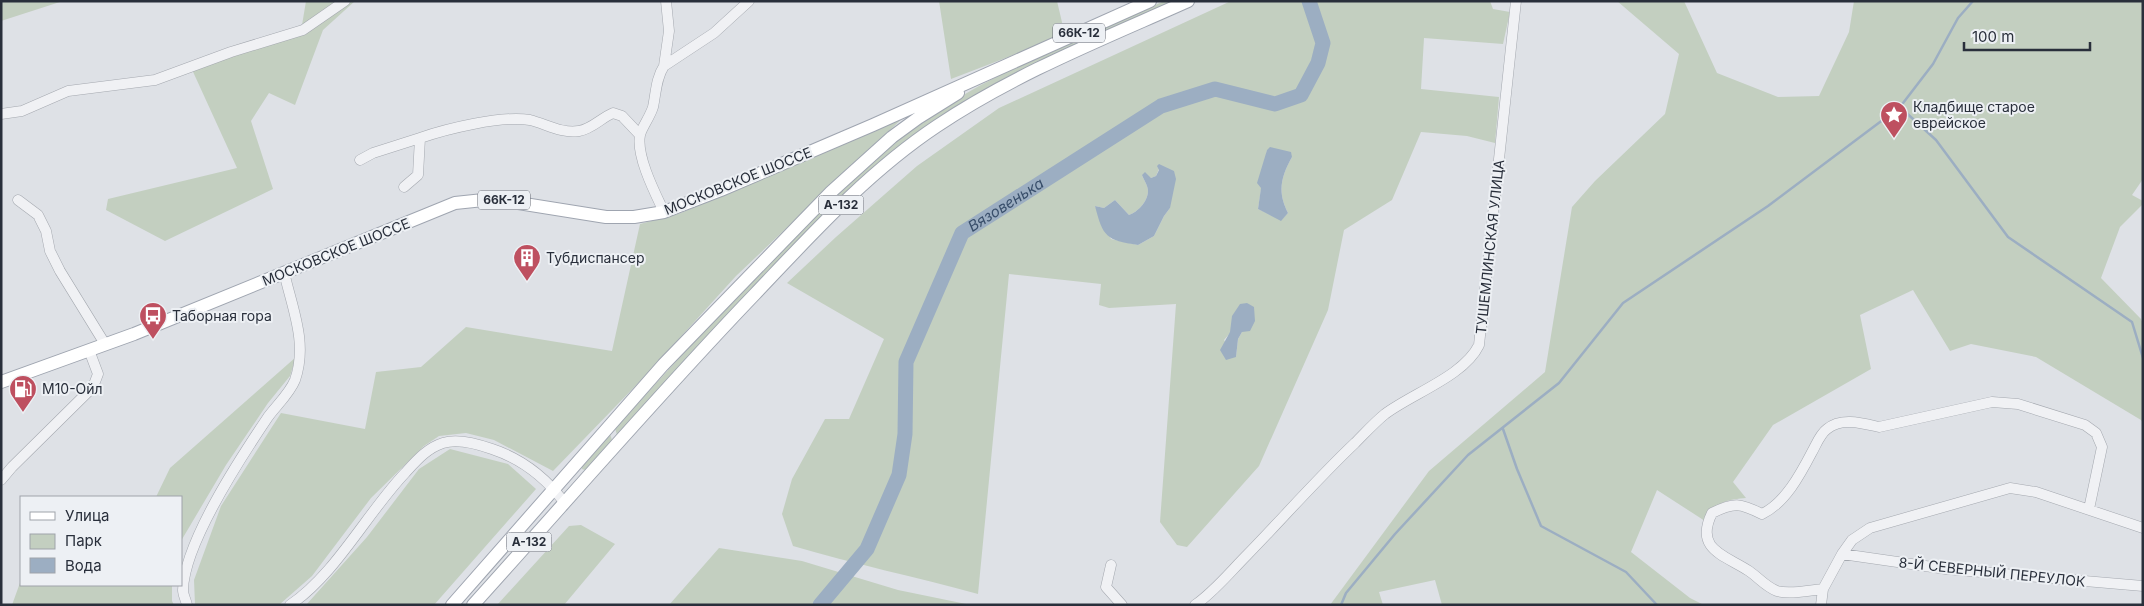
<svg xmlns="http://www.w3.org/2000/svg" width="2144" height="606" font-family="Inter,sans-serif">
	<rect width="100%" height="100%" fill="#dee1e6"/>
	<path fill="#c3cfc0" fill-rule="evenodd" d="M 1,1 L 63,1 L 1,21 Z
		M 306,1 L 355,1 L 323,30 L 295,105 L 269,93 L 251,121 L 273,189 L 165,241 L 106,210 L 108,199 L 237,168 L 189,63 L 302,25 Z
		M 939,1 L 1057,1 L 1065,35 L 951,79 Z
		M 1164,1 L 1176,1 L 926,126 L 871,171 L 617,435 L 615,428 L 727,306 L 836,194 L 896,142 L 953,101 L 979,86 L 1014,68 Z
		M 1231,1 L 1490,1 L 1493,9 L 1510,12 L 1503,44 L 1424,38 L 1421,89 L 1499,97 L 1495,143 L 1467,136 L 1421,132 L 1392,200 L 1344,230 L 1328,310 L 1259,466 L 1187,547 L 1177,545 L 1160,522 L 1176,304 L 1109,308 L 1099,305 L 1101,284 L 1009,274 L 978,594 C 916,577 854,564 793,546 L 782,514 L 792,479 L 825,419 L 849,419 L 884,339 L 787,283 L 836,237 L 917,166 L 999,108 ZM 1267,150 L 1292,157 C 1281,177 1277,192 1288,213 L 1281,220 L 1258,209 ZM 1159,169 L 1170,208 L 1164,216 L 1154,236 L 1138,245 L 1111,239 L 1095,206 L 1104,208 L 1115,200 L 1129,215 C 1138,212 1148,201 1148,191 C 1148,186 1144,180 1142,175 L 1151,178 L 1156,176 ZM 1242,332 L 1238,339 L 1236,357 L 1224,340 L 1230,333 Z
		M 1617,1 L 1684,1 L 1717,73 L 1778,97 L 1819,96 L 1849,32 L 1854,1 L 2143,1 L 2143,179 L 2132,195 L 2143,201 L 2143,204 L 2120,227 L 2101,278 L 2141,319 L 2143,324 L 2143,423 L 2141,420 L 2036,357 L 1971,344 L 1950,351 L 1913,290 L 1860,315 L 1871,369 L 1773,425 L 1733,482 L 1746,498 C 1725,500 1715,502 1705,521 L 1657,490 L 1631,552 L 1690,598 L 1704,605 L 1442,605 L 1435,580 L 1379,592 L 1383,605 L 1330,605 L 1429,471 L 1545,372 L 1572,207 L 1595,181 L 1665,114 L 1679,54 Z
		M 908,113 L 736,276 L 647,374 L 553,471 L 494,440 L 466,433 L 439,436 L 424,446 L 371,498 L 312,576 L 279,605 L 195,605 L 194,580 L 221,506 L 281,413 L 365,429 L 376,372 L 421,367 L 466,327 L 612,351 L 640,224 L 681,213 Z
		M 296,357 L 290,376 L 268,403 L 226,465 L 181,541 L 181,497 L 156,497 L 170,468 Z
		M 610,434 L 612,440 L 585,470 L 582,469 L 581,466 Z
		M 450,449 L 508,464 L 536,489 L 434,605 L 306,605 L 367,537 L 419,469 Z
		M 581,525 L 615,544 L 564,605 L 497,605 L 569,526 Z
		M 719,548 L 802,561 L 898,590 L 971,605 L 669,605 Z
		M 21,580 L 21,585 L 172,585 L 172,601 L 174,605 L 12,605 Z"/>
	<path fill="#9caec2" d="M 1270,147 L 1291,152 L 1292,157 C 1281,177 1277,192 1288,213 L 1281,221 L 1258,209 L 1261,188 L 1257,183 L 1267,150 Z
		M 1159,164 L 1174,171 L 1176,179 L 1170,208 L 1164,216 L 1154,236 L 1138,245 C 1106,240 1103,237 1095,206 L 1104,208 L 1115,200 L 1129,215 C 1138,212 1148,201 1148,191 C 1148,186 1144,180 1142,175 L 1145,172 L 1151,178 L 1156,176 L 1159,170 L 1157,166 Z
		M 1247,303 L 1254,307 L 1255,321 L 1250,331 L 1242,332 L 1238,339 L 1236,357 L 1226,360 L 1220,350 L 1230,332 L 1232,316 L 1240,304 Z"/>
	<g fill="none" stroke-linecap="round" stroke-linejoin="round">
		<path stroke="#9caec2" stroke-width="2.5" d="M 1901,108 L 1936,140 L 2008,237 L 2132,322 L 2143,358
			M 1503,429 L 1517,469 L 1541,526 L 1626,572 L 1657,605
			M 1341,605 L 1346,593 L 1395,534 L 1468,455 L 1559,383 L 1623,303 L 1768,206 L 1900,107 L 1933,64 L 1958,18 L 1973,1"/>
		<path stroke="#9caec2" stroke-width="15" id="s1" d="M 820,605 L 867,549 L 899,475 L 905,434 L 906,362 L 962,233 L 1161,106 L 1215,89 L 1275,104 L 1301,95 L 1318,63 L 1323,43 L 1309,1"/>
		<defs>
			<path id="minor" d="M 664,66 L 669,31 L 666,1
				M 1,114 L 22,111 L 68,91 L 155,80 L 231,52 L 303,30 L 345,1
				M 360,160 L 373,153 L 420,138
				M 404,187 L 418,175 L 420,138 C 446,129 502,115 530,120 C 546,124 562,134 579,131 C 592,129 601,118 613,113 L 622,116 L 640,135
				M 18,200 L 38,215 L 46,231 L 50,251 L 60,271 L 105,344
				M 664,212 C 655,193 636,156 640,135 C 642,127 650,117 653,107 C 656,93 656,78 664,66 L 714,33 L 749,1
				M 1,480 L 12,467 L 93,387 L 98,374 L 89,350
				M 1842,554 L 1946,569 L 2143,586
				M 1111,565 L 1106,587 L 1122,605
				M 1823,589 C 1810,590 1790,595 1777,591 C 1766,587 1758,577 1749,571 C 1725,555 1694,550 1712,513 C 1734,502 1740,503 1762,514 C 1785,503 1800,475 1812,452 C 1816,445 1820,434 1827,429 C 1841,417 1862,423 1879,427 L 1992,402 L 2018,404 L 2085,425 L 2096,433 L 2102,447 L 2089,509
				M 187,605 C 186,600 183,595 183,590 C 184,543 241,457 268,417 C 276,406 290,393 295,380 C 308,343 292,308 284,272
				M 290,605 C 335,575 367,513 405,473 C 416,461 427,448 443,443 C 458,438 478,444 492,449 C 522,459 545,477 564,502
				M 1195,605 C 1214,592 1231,571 1247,555 C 1283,518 1318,478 1355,443 C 1365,433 1375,422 1385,414 C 1413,393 1464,376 1479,345 L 1516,1
				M 1821,605 L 1823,589 L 1842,554 L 1852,540 L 1870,528 L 2010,488 L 2036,492 L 2143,528"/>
			<path id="major" d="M 1,382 L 134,334 L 455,203 L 493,199 L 606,217 L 634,217 L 664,212 L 721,190 L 873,125 L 1150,1
				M 452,605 L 663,365 L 831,192 L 892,137 L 918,118 L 958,93
				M 473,605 C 567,501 658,395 755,294 C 812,234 868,172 937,126 C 1014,74 1103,39 1188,1"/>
		</defs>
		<use href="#minor" stroke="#a4a8af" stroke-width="11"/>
		<use href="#major" stroke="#9fa5b0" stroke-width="14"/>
		<use href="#minor" stroke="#f0f1f4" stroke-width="10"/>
		<use href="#major" stroke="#fff" stroke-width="12"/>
	</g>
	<defs>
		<symbol id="sight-pin" viewBox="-11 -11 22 30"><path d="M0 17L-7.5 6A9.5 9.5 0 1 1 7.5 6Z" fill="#be5060" stroke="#edf0f4"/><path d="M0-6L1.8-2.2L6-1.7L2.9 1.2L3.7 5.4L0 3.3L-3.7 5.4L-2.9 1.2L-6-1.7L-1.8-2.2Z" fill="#fff"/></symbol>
		<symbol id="building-pin" viewBox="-11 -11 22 30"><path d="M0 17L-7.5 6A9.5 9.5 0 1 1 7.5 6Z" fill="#be5060" stroke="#edf0f4"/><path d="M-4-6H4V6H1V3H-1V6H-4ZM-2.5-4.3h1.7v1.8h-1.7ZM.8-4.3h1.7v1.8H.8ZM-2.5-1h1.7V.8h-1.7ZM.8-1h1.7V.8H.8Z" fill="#fff"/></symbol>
		<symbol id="bus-pin" viewBox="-11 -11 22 30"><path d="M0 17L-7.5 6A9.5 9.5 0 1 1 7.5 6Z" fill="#be5060" stroke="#edf0f4"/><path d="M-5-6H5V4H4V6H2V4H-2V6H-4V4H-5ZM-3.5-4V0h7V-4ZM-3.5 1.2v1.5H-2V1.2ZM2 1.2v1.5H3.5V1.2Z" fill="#fff"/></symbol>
		<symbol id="fuel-pin" viewBox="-11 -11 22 30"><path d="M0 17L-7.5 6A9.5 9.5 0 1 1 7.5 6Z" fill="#be5060" stroke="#edf0f4"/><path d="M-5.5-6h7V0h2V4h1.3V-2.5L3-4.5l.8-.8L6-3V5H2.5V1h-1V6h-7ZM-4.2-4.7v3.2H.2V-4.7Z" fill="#fff"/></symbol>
	</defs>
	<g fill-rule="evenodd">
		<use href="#sight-pin" x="1878" y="99" width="32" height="43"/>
		<use href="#building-pin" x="511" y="242" width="32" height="43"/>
		<use href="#bus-pin" x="137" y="300" width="32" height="43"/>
		<use href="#fuel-pin" x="7" y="373" width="32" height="43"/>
	</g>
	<g text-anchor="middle" stroke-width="4" stroke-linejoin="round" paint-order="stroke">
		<g fill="#edf0f4" stroke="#646972" stroke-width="1">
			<rect x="1053" y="23.5" width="52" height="19" rx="4"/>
			<rect x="478" y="190.5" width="52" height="19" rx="4"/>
			<rect x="818.5" y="195.5" width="45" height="19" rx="4"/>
			<rect x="506.5" y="532.5" width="45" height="19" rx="4"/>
		</g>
		<g font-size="12" font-weight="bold" fill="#292f3b">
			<text x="1079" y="37">66К-12</text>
			<text x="504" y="204">66К-12</text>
			<text x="841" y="209">А-132</text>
			<text x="529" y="546">А-132</text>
		</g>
		<g font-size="14" fill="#292f3b" stroke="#edf0f4" text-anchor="start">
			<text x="1913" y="112">Кладбище старое<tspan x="1913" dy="16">еврейское</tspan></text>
			<text x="546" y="263">Тубдиспансер</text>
			<text x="172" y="321">Таборная гора</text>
			<text x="42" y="394">М10-Ойл</text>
		</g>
		<g font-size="14" fill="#292f3b" stroke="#edf0f4">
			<text transform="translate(738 181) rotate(-22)" y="5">МОСКОВСКОЕ ШОССЕ</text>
			<text transform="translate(1490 247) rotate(-84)" y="5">ТУШЕМЛИНСКАЯ УЛИЦА</text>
			<text transform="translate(336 252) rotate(-22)" y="5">МОСКОВСКОЕ ШОССЕ</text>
			<text transform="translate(1992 572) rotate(6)" y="5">8-Й СЕВЕРНЫЙ ПЕРЕУЛОК</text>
		</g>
		<g font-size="15" font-style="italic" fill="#384e6a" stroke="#edf0f4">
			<text dy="5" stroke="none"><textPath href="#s1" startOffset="460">Вязовенька</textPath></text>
		</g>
	</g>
	<rect width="2144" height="606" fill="none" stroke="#292f3b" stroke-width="5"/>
	<rect x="20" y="496" width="162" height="90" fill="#edf0f4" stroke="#9fa3aa"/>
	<rect x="30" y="512" width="25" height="8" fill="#ffffff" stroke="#9fa3aa"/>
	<text x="65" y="521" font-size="15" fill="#292f3b">Улица</text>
	<rect x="30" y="534" width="25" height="15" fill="#c3cfc0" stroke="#9fa3aa"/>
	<text x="65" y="546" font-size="15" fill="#292f3b">Парк</text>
	<rect x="30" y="558" width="25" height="15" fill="#9caec2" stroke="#9fa3aa"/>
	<text x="65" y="571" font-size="15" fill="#292f3b">Вода</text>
	<path d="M1964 42v8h126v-8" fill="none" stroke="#292f3b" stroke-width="2.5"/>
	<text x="1972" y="42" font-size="15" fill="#292f3b" stroke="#edf0f4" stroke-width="4" paint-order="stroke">100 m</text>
</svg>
